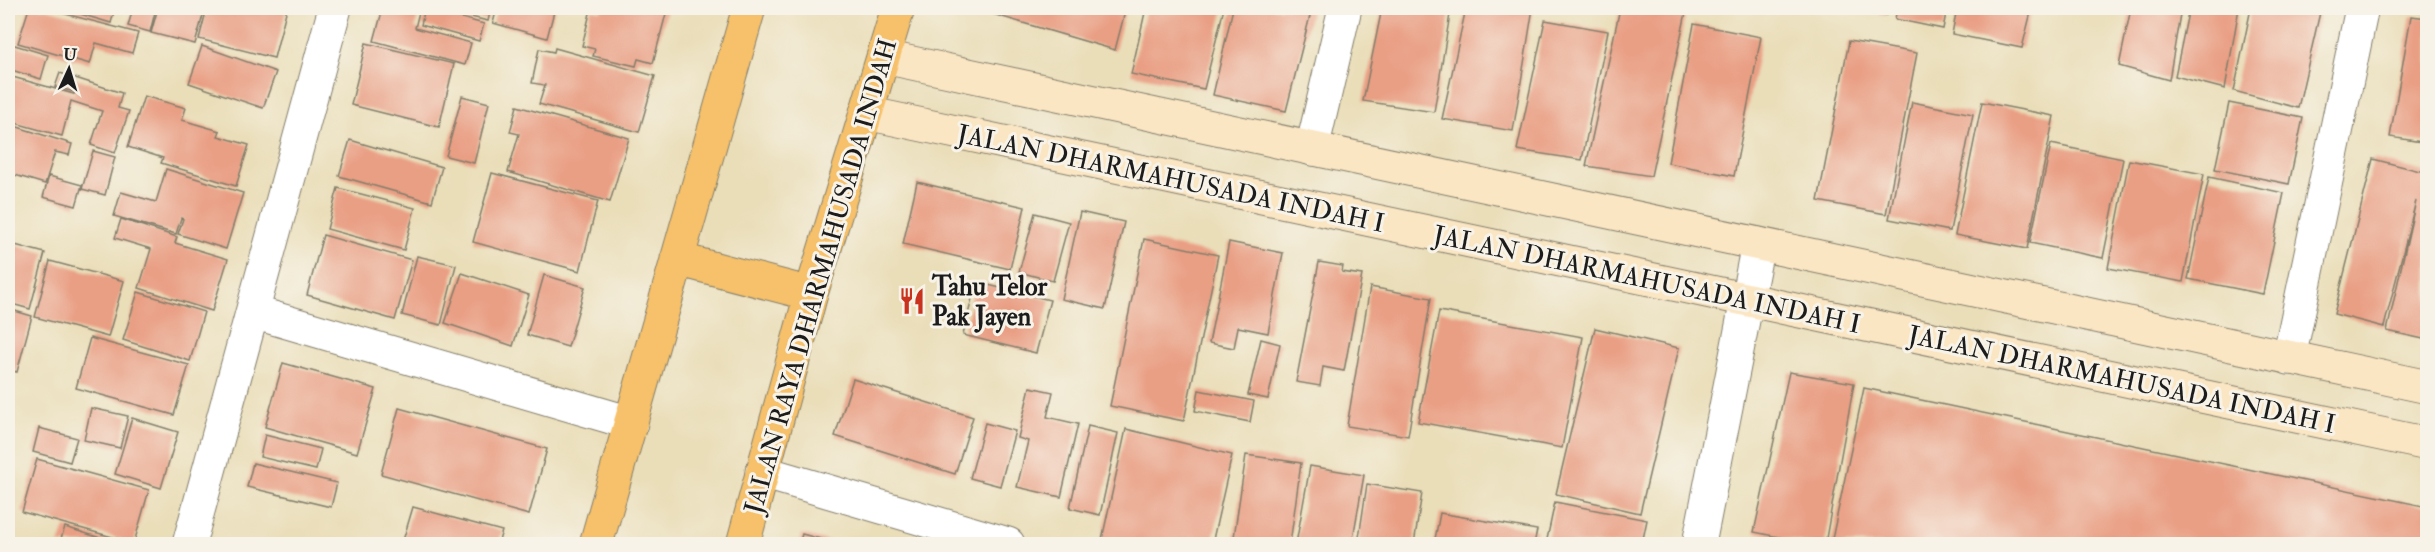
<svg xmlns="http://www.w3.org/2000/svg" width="2435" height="552" font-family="'IM FELL Double Pica',serif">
	<rect width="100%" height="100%" fill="#f7f3e8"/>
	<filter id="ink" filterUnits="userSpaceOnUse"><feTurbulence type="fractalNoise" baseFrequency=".0167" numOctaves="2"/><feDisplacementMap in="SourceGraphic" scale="12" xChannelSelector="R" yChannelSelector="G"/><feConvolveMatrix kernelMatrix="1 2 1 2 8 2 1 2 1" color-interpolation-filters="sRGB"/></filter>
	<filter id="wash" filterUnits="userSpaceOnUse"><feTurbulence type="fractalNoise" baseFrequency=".008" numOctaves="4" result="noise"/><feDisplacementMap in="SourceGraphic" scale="24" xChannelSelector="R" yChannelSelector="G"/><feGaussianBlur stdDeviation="1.35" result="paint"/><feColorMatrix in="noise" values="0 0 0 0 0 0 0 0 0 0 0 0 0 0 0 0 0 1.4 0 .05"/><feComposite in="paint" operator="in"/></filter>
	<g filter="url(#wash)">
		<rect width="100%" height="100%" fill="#eadeb9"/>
		<g id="blocks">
			<path fill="#e99f84" d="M 29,8 L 43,8 L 138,33 L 132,53 L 96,43 L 90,64 L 18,43 Z
				M 60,8 L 115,8 L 111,23 Z
				M 133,8 L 156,8 L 150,32 L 128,26 Z
				M 158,8 L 205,8 L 195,44 L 151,33 Z
				M 207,8 L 287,8 L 274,58 L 199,39 Z
				M 383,8 L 420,8 L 415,28 L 471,43 L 465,65 L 374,41 Z
				M 425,8 L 484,24 L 479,41 L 421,25 Z
				M 443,8 L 491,8 L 488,21 L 442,10 Z
				M 497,8 L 555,8 L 547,38 L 493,23 Z
				M 601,8 L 658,8 L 667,10 L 653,63 L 638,59 L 636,66 L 593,56 L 595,49 L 582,46 L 591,9 L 601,11 Z
				M 972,8 L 1126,8 L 1115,50 Z
				M 1146,8 L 1224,8 L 1204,89 L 1131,74 Z
				M 1233,8 L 1312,8 L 1286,111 L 1213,95 Z
				M 1382,8 L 1451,8 L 1434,112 L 1363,101 Z
				M 1466,8 L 1533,8 L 1513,131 L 1442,119 Z
				M 1620,8 L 1687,8 L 1651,176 L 1586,166 Z
				M 1859,8 L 1888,8 L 1887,15 Z
				M 1897,8 L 1947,8 L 1943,29 L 1895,19 Z
				M 1957,8 L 2032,8 L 2022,48 L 1952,34 Z
				M 2131,8 L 2181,8 L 2169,80 L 2119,66 Z
				M 2189,8 L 2239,8 L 2225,89 L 2175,76 Z
				M 2251,8 L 2321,8 L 2298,108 L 2234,91 Z
				M 2411,16 L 2428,18 L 2428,143 L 2390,137 Z
				M 1545,20 L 1608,31 L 1582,160 L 1517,150 Z
				M 1694,24 L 1761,37 L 1734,176 L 1668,163 Z
				M 1849,41 L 1917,53 L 1886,214 L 1818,201 Z
				M 8,43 L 48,55 L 41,79 L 8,69 Z
				M 366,43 L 454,64 L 439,127 L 351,105 Z
				M 202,46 L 276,72 L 263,108 L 189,83 Z
				M 555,48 L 655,76 L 639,132 L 539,104 L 545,85 L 532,83 L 539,49 L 554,52 Z
				M 60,73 L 122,93 L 118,108 L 129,111 L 115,153 L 91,145 L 102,111 L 71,101 L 62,136 L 8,121 L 9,76 L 74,94 L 75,92 L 55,87 Z
				M 144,96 L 186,108 L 182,120 L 220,131 L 218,136 L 249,145 L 236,186 L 161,163 L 163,158 L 128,147 Z
				M 462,96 L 489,103 L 474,163 L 446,156 Z
				M 1912,102 L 1973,114 L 1950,231 L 1889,219 Z
				M 1982,102 L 2054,116 L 2027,249 L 1955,235 Z
				M 2229,103 L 2303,118 L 2289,184 L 2215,169 Z
				M 517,106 L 629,138 L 610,202 L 508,172 L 519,134 L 510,132 Z
				M 8,124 L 72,144 L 69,155 L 55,152 L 45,184 L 8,173 Z
				M 350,140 L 442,167 L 432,202 L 339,176 Z
				M 2051,144 L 2123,159 L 2103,258 L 2030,243 Z
				M 93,151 L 115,157 L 105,195 L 82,189 Z
				M 2373,159 L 2428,173 L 2428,340 L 2387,331 L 2416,201 L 2384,327 L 2334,314 Z
				M 2129,160 L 2204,174 L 2183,282 L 2108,268 Z
				M 166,169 L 243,193 L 226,249 L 178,234 L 183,219 L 181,218 L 176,234 L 114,216 L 121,192 L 156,202 Z
				M 492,173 L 598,201 L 580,271 L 473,242 Z
				M 49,176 L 82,185 L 76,206 L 43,197 Z
				M 2209,177 L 2284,193 L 2263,294 L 2188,279 Z
				M 917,182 L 1025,207 L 1010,269 L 903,244 Z
				M 338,188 L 415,208 L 404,250 L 327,229 Z
				M 1080,212 L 1124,222 L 1105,309 L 1061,299 Z
				M 1035,213 L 1069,222 L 1053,281 L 1019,272 Z
				M 121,219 L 177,237 L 175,243 L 228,259 L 212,311 L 139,288 L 151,249 L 115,238 Z
				M 323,235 L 412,260 L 395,320 L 307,295 Z
				M 1144,239 L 1218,255 L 1184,421 L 1110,406 Z
				M 1229,242 L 1283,253 L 1268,333 L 1238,327 L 1234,348 L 1209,343 Z
				M 15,245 L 45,253 L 30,309 L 8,303 L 8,249 L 13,250 Z
				M 417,256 L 456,265 L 441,325 L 402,315 Z
				M 50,261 L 124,281 L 108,337 L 35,317 Z
				M 1319,262 L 1343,266 L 1342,272 L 1362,275 L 1344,371 L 1323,367 L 1320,386 L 1296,382 Z
				M 462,273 L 529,295 L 513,346 L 445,323 Z
				M 544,275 L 585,287 L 568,347 L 527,335 Z
				M 976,282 L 1050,300 L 1036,353 L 963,335 Z
				M 1370,287 L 1431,298 L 1408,436 L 1347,426 Z
				M 138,292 L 204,312 L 190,361 L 123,340 Z
				M 8,309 L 32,316 L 17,372 L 8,370 Z
				M 1439,311 L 1583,337 L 1562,448 L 1418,422 Z
				M 1595,328 L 1679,348 L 1640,513 L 1556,494 Z
				M 90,338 L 189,365 L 174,415 L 76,388 Z
				M 1261,339 L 1280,344 L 1268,399 L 1248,395 Z
				M 283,363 L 376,389 L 357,453 L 265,427 Z
				M 1789,372 L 1854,383 L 1825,544 L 1812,544 L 1754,532 Z
				M 853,379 L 973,417 L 955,474 L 835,436 Z
				M 1030,387 L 1053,392 L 1047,417 L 1078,424 L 1061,497 L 1017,487 L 1028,441 L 1018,438 Z
				M 1864,388 L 2428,507 L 2428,544 L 1831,544 Z
				M 1199,390 L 1254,401 L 1250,422 L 1195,411 Z
				M 91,408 L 128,416 L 120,448 L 84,440 Z
				M 399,408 L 547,449 L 529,515 L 381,474 Z
				M 132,418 L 178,432 L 161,488 L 115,474 Z
				M 985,423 L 1015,431 L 1000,486 L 970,478 Z
				M 1088,426 L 1118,433 L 1100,515 L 1070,508 Z
				M 39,428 L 77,438 L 70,462 L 33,452 Z
				M 1126,429 L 1232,455 L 1212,544 L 1101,544 Z
				M 265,435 L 321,449 L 316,470 L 260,457 Z
				M 1246,455 L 1301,463 L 1290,544 L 1233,544 Z
				M 37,459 L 149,490 L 134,543 L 22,512 Z
				M 253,463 L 337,483 L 331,507 L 247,487 Z
				M 1310,466 L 1364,475 L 1352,544 L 1296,544 Z
				M 1367,484 L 1422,493 L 1414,544 L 1358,544 Z
				M 1555,502 L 1647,520 L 1642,544 L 1546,544 Z
				M 413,507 L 502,531 L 498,544 L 402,544 Z
				M 1440,513 L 1537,530 L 1534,544 L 1434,544 Z
				M 65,527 L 117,543 L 117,544 L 59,544 Z
				M 802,534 L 839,544 L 799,544 Z
				M 1720,540 L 1740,543 L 1740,544 L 1719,544 Z"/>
		</g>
	</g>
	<g filter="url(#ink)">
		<use href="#blocks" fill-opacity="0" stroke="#837d6a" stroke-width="1.5"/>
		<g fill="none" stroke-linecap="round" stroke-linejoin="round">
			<defs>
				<path id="minor" d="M 1312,149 L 1345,8
					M 253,312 L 631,423
					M 2289,358 L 2362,8
					M 762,472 L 1008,544
					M 189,544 L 335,8
					M 1699,544 L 1758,244"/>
				<path id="secondary" d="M 884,57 L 2428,387
					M 866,113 L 2428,444"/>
				<path id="primary" d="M 677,259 L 811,294
					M 596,544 L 749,8
					M 743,544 L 811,294 L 898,8"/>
			</defs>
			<use href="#minor" stroke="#837d6a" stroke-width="35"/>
			<use href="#secondary" stroke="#837d6a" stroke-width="35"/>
			<use href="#primary" stroke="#837d6a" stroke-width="35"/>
			<use href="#minor" stroke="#fff" stroke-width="33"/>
			<use href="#secondary" stroke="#fbe6c4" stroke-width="33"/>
			<use href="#primary" stroke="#f6c16b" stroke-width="33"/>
		</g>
	</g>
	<defs>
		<symbol id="restaurant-bare" viewBox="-9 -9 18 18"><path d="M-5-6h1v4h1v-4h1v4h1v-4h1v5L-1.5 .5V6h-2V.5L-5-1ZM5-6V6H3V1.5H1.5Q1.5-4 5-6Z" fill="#c8321e" stroke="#f7f3e8" stroke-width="2.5" paint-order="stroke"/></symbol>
	</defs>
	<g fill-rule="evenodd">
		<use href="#restaurant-bare" x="893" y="282" width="38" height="38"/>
	</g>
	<g text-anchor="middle" stroke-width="6" stroke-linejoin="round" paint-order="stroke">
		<g font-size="26" fill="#1c1c1c" stroke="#f7f3e8">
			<text transform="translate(1171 178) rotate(12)" y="9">JALAN DHARMAHUSADA INDAH I</text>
			<text transform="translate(820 276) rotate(-74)" y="9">JALAN RAYA DHARMAHUSADA INDAH</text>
			<text transform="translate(1647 279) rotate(12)" y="9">JALAN DHARMAHUSADA INDAH I</text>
			<text transform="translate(2122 379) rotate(12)" y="9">JALAN DHARMAHUSADA INDAH I</text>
		</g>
		<g font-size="26" font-weight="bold" fill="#1c1c1c" stroke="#f7f3e8" text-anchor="start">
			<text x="932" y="295">Tahu Telor<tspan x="932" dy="30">Pak Jayen</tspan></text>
		</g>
	</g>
	<rect width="2435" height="552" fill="none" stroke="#f7f3e8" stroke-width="30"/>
	<g transform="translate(69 69) rotate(4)" stroke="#f7f3e8" stroke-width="4.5" paint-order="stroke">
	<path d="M0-4.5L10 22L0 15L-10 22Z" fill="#1c1c1c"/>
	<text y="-9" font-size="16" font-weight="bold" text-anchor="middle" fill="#1c1c1c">U</text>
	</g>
</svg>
